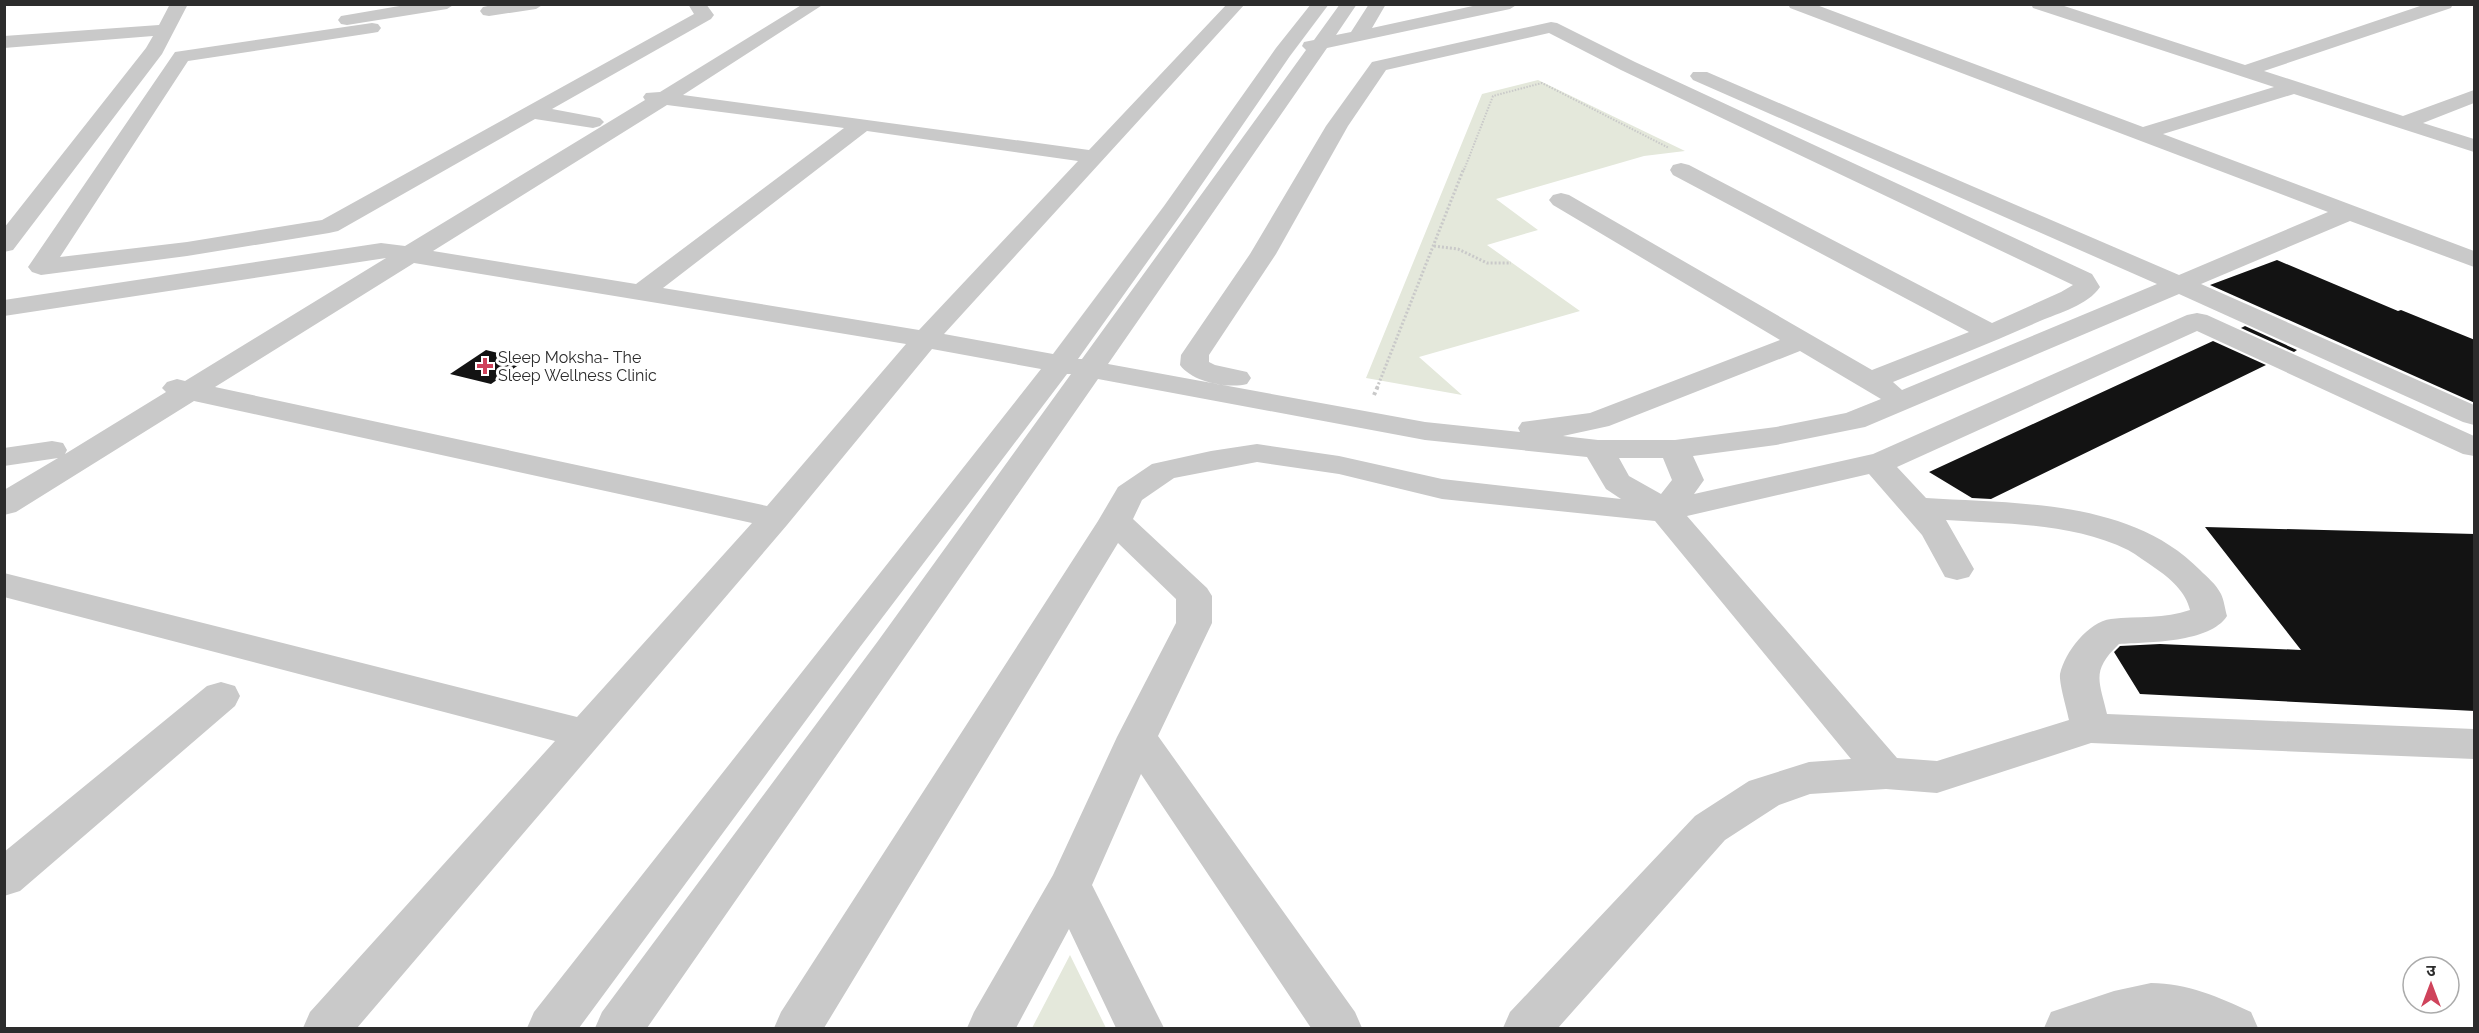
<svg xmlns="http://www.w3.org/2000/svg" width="2479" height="1033" font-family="Raleway,'Noto Sans Devanagari',sans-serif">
	<rect width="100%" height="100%" fill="#fff"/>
	<path fill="#e4e8db" d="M 1538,80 L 1685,151 L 1644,156 L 1496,199 L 1538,230 L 1487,245 L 1580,311 L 1419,357 L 1462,395 L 1366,378 L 1482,94 Z
		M 1070,955 L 1106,1028 L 1032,1028 Z"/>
	<path fill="#131313" d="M 2277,260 L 2398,311 L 2401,310 L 2475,340 L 2475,403 L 2210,285 Z
		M 2245,326 L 2297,350 L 2294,352 L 2241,328 Z
		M 2213,341 L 2266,365 L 1991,499 L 1972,498 L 1929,472 Z
		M 486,350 L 526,360 L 491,384 L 450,374 Z
		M 2205,527 L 2475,534 L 2475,711 L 2140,694 L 2114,652 L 2120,646 L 2160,644 L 2301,650 Z"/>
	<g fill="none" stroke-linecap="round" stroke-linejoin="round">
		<path stroke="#c9c9c9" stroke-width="2" stroke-dasharray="1.5 1.5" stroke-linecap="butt" d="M 1464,170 L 1493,96 L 1542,83 L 1669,148"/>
		<path stroke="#c9c9c9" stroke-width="3" stroke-dasharray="2 2" stroke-linecap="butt" d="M 1434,246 L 1458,249 L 1487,263 L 1511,263
			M 1377,388 L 1464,168"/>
		<path stroke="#c9c9c9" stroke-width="4" stroke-dasharray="3 3" stroke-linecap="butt" d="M 1374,395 L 1378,386"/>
		<path fill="#c9c9c9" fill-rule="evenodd" d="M 170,4 L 188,4 L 162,54 L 13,250 L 4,252 L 4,228 L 146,48 L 153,36 L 4,48 L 4,36 L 159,25 Z
			M 411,4 L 455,4 L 447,9 L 347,25 L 341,24 L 338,20 L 341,16 L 347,15 Z
			M 497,4 L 544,4 L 536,9 L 489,16 L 483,15 L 480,11 L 483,7 Z
			M 688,4 L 706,4 L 714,15 L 711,19 L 552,109 L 600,118 L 604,122 L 600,126 L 593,128 L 535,119 L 338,231 L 329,233 L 187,256 L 41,275 L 32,272 L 28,267 L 175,52 L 372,23 L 378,24 L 381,28 L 378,32 L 372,33 L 188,61 L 60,257 L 187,242 L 322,220 L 694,14 Z
			M 803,4 L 824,4 L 683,95 L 1089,150 L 1227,4 L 1245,4 L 944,334 L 1053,354 L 1164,206 L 1276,48 L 1311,4 L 1329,4 L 1290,56 L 1180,216 L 1078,359 L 1082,359 L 1306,50 L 1302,46 L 1304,42 L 1314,40 L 1340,4 L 1357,4 L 1336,35 L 1351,32 L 1369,4 L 1386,4 L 1372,28 L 1482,4 L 1518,4 L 1510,9 L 1327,48 L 1108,364 L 1425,422 L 1520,432 L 1518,428 L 1522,422 L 1590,413 L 1780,340 L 1553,205 L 1549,200 L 1553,195 L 1561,193 L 1569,195 L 1872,370 L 1969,332 L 1673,175 L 1670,170 L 1673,165 L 1681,163 L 1689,165 L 1992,323 L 2061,292 L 2073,285 L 1621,70 L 1549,33 L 1386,70 L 1348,126 L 1276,254 L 1209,355 L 1209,362 L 1215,365 L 1247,372 L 1251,378 L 1247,384 C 1228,389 1192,382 1180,365 L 1181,355 L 1250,254 L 1326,126 L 1372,62 L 1551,22 L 1557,23 L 1635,62 L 2092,274 L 2100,287 C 2088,305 2059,313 2040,321 C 1991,343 1942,362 1893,382 L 1902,390 L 2157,284 L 1693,80 L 1690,76 L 1693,72 L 1707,72 L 2179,275 L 2328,212 L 1790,8 L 1788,4 L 1814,4 L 2143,127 L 2274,87 L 2033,8 L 2031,4 L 2058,4 L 2245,65 L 2426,4 L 2453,4 L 2451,8 L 2264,71 L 2403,116 L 2474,90 L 2474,103 L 2423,123 L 2474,139 L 2474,152 L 2294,94 L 2163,134 L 2474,251 L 2474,267 L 2350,221 L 2201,284 L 2474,405 L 2474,425 L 2463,422 L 2179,294 L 1865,427 L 1776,445 L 1693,456 L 1704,480 L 1694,494 L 1873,454 L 2187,315 L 2197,313 L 2207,315 L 2474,436 L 2474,456 L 2463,454 L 2197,331 L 1897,467 L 1926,498 C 2017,504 2130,499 2200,570 C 2207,577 2216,584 2221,594 C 2224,600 2225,609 2227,616 C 2210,643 2148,642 2119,644 C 2091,671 2099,680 2107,714 L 2474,729 L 2474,759 L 2091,743 L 1937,793 L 1886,789 L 1810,794 L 1779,805 L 1725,840 L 1558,1028 L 1503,1028 L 1510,1012 L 1695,816 L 1749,781 L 1809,762 L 1851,759 L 1655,521 L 1442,499 L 1339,474 L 1257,462 L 1174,478 L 1142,500 L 1133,519 L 1207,588 L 1212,596 L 1212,623 L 1158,736 L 1355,1012 L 1362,1028 L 1311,1028 L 1141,774 L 1092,885 L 1164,1028 L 1116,1028 L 1069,929 L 1016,1028 L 967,1028 L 974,1012 L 1053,875 L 1117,737 L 1176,623 L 1176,599 L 1118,543 L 824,1028 L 774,1028 L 781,1012 L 1098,521 L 1118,487 L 1152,464 L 1211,451 L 1257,444 L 1339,456 L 1442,479 L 1621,499 L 1606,489 L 1587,457 L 1425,440 L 1098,379 L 647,1028 L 595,1028 L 602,1012 L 878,641 L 1071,374 L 1067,374 L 860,647 L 579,1028 L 527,1028 L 534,1012 L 1041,369 L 932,349 L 787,525 L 357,1028 L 303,1028 L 310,1012 L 555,741 L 4,597 L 4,573 L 577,717 L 752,523 L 194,401 L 16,512 L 4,515 L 4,490 L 58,458 L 4,466 L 4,448 L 52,441 L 63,443 L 67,450 L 65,454 L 166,392 L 162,388 L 167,382 L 177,379 L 185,381 L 386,258 L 4,316 L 4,300 L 381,243 L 405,246 L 645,100 L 643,97 L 646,93 L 660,92 ZM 667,105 L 844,128 L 636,284 L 433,251 ZM 867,131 L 1078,161 L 919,330 L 663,288 ZM 414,263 L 906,344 L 767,506 L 215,387 ZM 1800,351 L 1881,399 L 1846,413 L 1776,427 L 1675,440 L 1598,440 L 1563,436 L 1609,426 ZM 1619,458 L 1663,458 L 1672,480 L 1661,494 L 1629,476 ZM 1869,474 L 1922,535 L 1945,577 L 1957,580 L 1969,577 L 1974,569 L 1946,520 C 2007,524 2072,523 2128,550 C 2137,555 2146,562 2155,568 C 2170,578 2186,592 2190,610 C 2165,619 2138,616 2111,619 C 2088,622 2065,652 2060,674 C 2059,684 2067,709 2069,720 L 1937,761 L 1897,758 L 1687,516 Z
			M 221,682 L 235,686 L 240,696 L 235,706 L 20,891 L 4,896 L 4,852 L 207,686 Z
			M 2151,983 C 2187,983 2219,997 2251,1012 L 2258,1028 L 2044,1028 L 2051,1012 L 2114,991 Z"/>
	</g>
	<path fill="#cf435b" stroke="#fff" stroke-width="2" d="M482 357h6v6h6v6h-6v6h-6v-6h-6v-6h6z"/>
	<g text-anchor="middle" stroke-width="6" stroke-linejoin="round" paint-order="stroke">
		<g font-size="16" fill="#2c2c2c" stroke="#fff" text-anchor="start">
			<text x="498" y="363">Sleep Moksha- The<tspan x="498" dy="18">Sleep Wellness Clinic</tspan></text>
		</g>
	</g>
	<rect width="2479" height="1033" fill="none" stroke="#2c2c2c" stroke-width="12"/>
	<g transform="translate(2431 985)"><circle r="28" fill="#ffffff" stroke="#ababab" stroke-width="1.5"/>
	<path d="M0-4.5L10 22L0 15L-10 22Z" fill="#cf435b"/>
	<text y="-9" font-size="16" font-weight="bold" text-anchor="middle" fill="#2c2c2c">उ</text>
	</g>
</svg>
